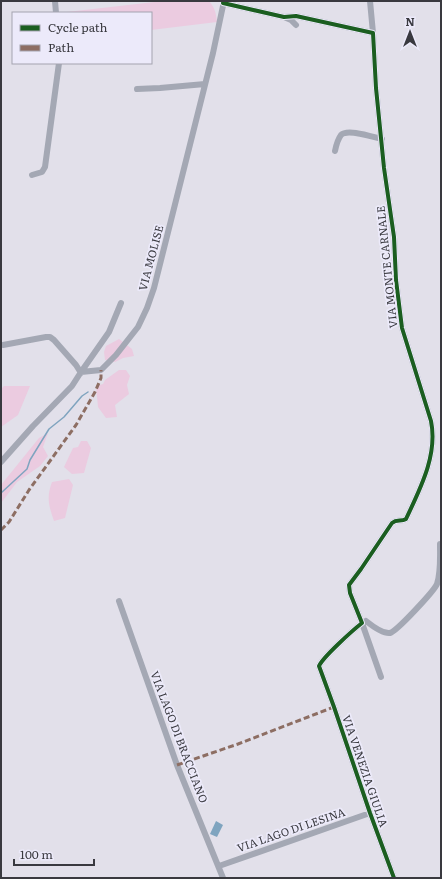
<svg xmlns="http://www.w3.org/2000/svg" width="442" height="879" font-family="Literata,serif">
	<rect width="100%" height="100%" fill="#e2e0ea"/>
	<path fill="#ebcbe0" d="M 163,1 L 209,1 C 215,8 216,13 217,22 L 151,30 L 151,13 L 58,13 Z
		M 119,339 L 132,349 L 134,356 L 123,358 L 115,362 L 105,360 L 104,352 L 106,346 Z
		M 119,370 L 126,370 L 130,376 L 127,385 L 129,394 L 115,405 L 117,417 L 106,418 L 98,407 L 96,386 L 103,384 L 105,380 Z
		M 4,386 L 30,386 L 18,415 L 1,427 L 1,389 Z
		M 48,433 L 43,447 L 48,456 L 40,466 L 17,482 L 1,503 L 1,485 L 39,438 Z
		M 81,441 L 87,441 L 91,448 L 84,473 L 72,474 L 64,467 L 73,448 L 78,447 Z
		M 69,479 L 73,485 L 65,518 L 54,521 C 49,506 46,498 52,482 Z"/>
	<path fill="#7fa4bf" d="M 216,821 L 223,825 L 217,837 L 210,834 Z"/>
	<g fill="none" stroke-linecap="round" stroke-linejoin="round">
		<path stroke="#7fa4bf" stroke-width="1.5" d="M 1,493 L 27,469 L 30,460 L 49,429 L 64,417 L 82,396 L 88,392"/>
		<path stroke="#a4a8b4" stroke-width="6" d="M 55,1 L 56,13
			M 370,1 L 373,33
			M 223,3 L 284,17 L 296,16 L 373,33 L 376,88 L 384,168 L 394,237 L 396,280 L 402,328 L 431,421 C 438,455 420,489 406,519 C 401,522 397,519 392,523 L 361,569 L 349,585 L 350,593 L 362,623 C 353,630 323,657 319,666 L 334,707 L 370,813 L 394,878
			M 284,17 L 291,20 L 296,25
			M 137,89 L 160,88 L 205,84
			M 335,151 C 336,146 338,139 341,135 C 347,128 373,137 382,139
			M 32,175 L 42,172 L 45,167 L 59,63
			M 3,345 L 46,337 L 50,337 L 54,340 L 76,365 L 81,373
			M 81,372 L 109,332 L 121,303
			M 1,462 L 33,426 L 72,386 L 81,372 L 101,370 L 116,355 L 138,327 L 147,308 L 154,288 L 213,53 L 224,1
			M 119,601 L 177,765 L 223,878
			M 366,621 C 371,625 383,634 390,633 C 397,631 434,591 437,584 C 441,572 440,557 440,544
			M 362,623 L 381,677
			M 219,866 L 370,813"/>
		<path stroke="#8d6e63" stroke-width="3" stroke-dasharray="6 3" stroke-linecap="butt" d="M 1,530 L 9,522 L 29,490 L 76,425 L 95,392 L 101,378 L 101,370
			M 177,765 L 238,744 L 334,707"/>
		<defs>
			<path id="cycleway" d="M 223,3 L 284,17 L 296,16 L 373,33 L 376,88 L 384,168 L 394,237 L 396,280 L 402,328 L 431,421 C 438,455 420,489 406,519 C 401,522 397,519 392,523 L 361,569 L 349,585 L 350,593 L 362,623 C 353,630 323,657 319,666 L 334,707 L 370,813 L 394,878"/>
		</defs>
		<use href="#cycleway" stroke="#eceafa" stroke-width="6"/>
		<use href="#cycleway" stroke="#1b5e20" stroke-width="4"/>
	</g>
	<g text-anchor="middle" stroke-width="3.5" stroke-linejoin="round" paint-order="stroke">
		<g font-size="11" fill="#39393f" stroke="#eceafa">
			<text transform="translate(151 258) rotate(-75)" y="4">VIA MOLISE</text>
			<text transform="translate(387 267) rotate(-96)" y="4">VIA MONTE CARNALE</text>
			<text transform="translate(179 737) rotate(69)" y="4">VIA LAGO DI BRACCIANO</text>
			<text transform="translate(365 771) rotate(71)" y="4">VIA VENEZIA GIULIA</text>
			<text transform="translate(291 830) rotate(-19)" y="4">VIA LAGO DI LESINA</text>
		</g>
	</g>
	<rect width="442" height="879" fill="none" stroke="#39393f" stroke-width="4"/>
	<rect x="12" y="12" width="140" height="52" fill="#eceafa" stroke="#a4a3af"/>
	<rect x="20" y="25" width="20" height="6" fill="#1b5e20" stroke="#a4a3af"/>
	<text x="48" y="32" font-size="12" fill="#39393f">Cycle path</text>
	<rect x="20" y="45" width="20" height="6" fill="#8d6e63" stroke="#a4a3af"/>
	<text x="48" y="52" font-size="12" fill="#39393f">Path</text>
	<g transform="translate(410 32)" stroke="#eceafa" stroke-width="3" paint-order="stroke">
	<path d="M0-3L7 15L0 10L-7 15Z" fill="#39393f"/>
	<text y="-6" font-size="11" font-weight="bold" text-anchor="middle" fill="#39393f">N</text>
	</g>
	<path d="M14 859v6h80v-6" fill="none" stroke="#39393f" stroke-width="2"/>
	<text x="20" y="859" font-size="12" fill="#39393f" stroke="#eceafa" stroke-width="3" paint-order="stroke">100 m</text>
</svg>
